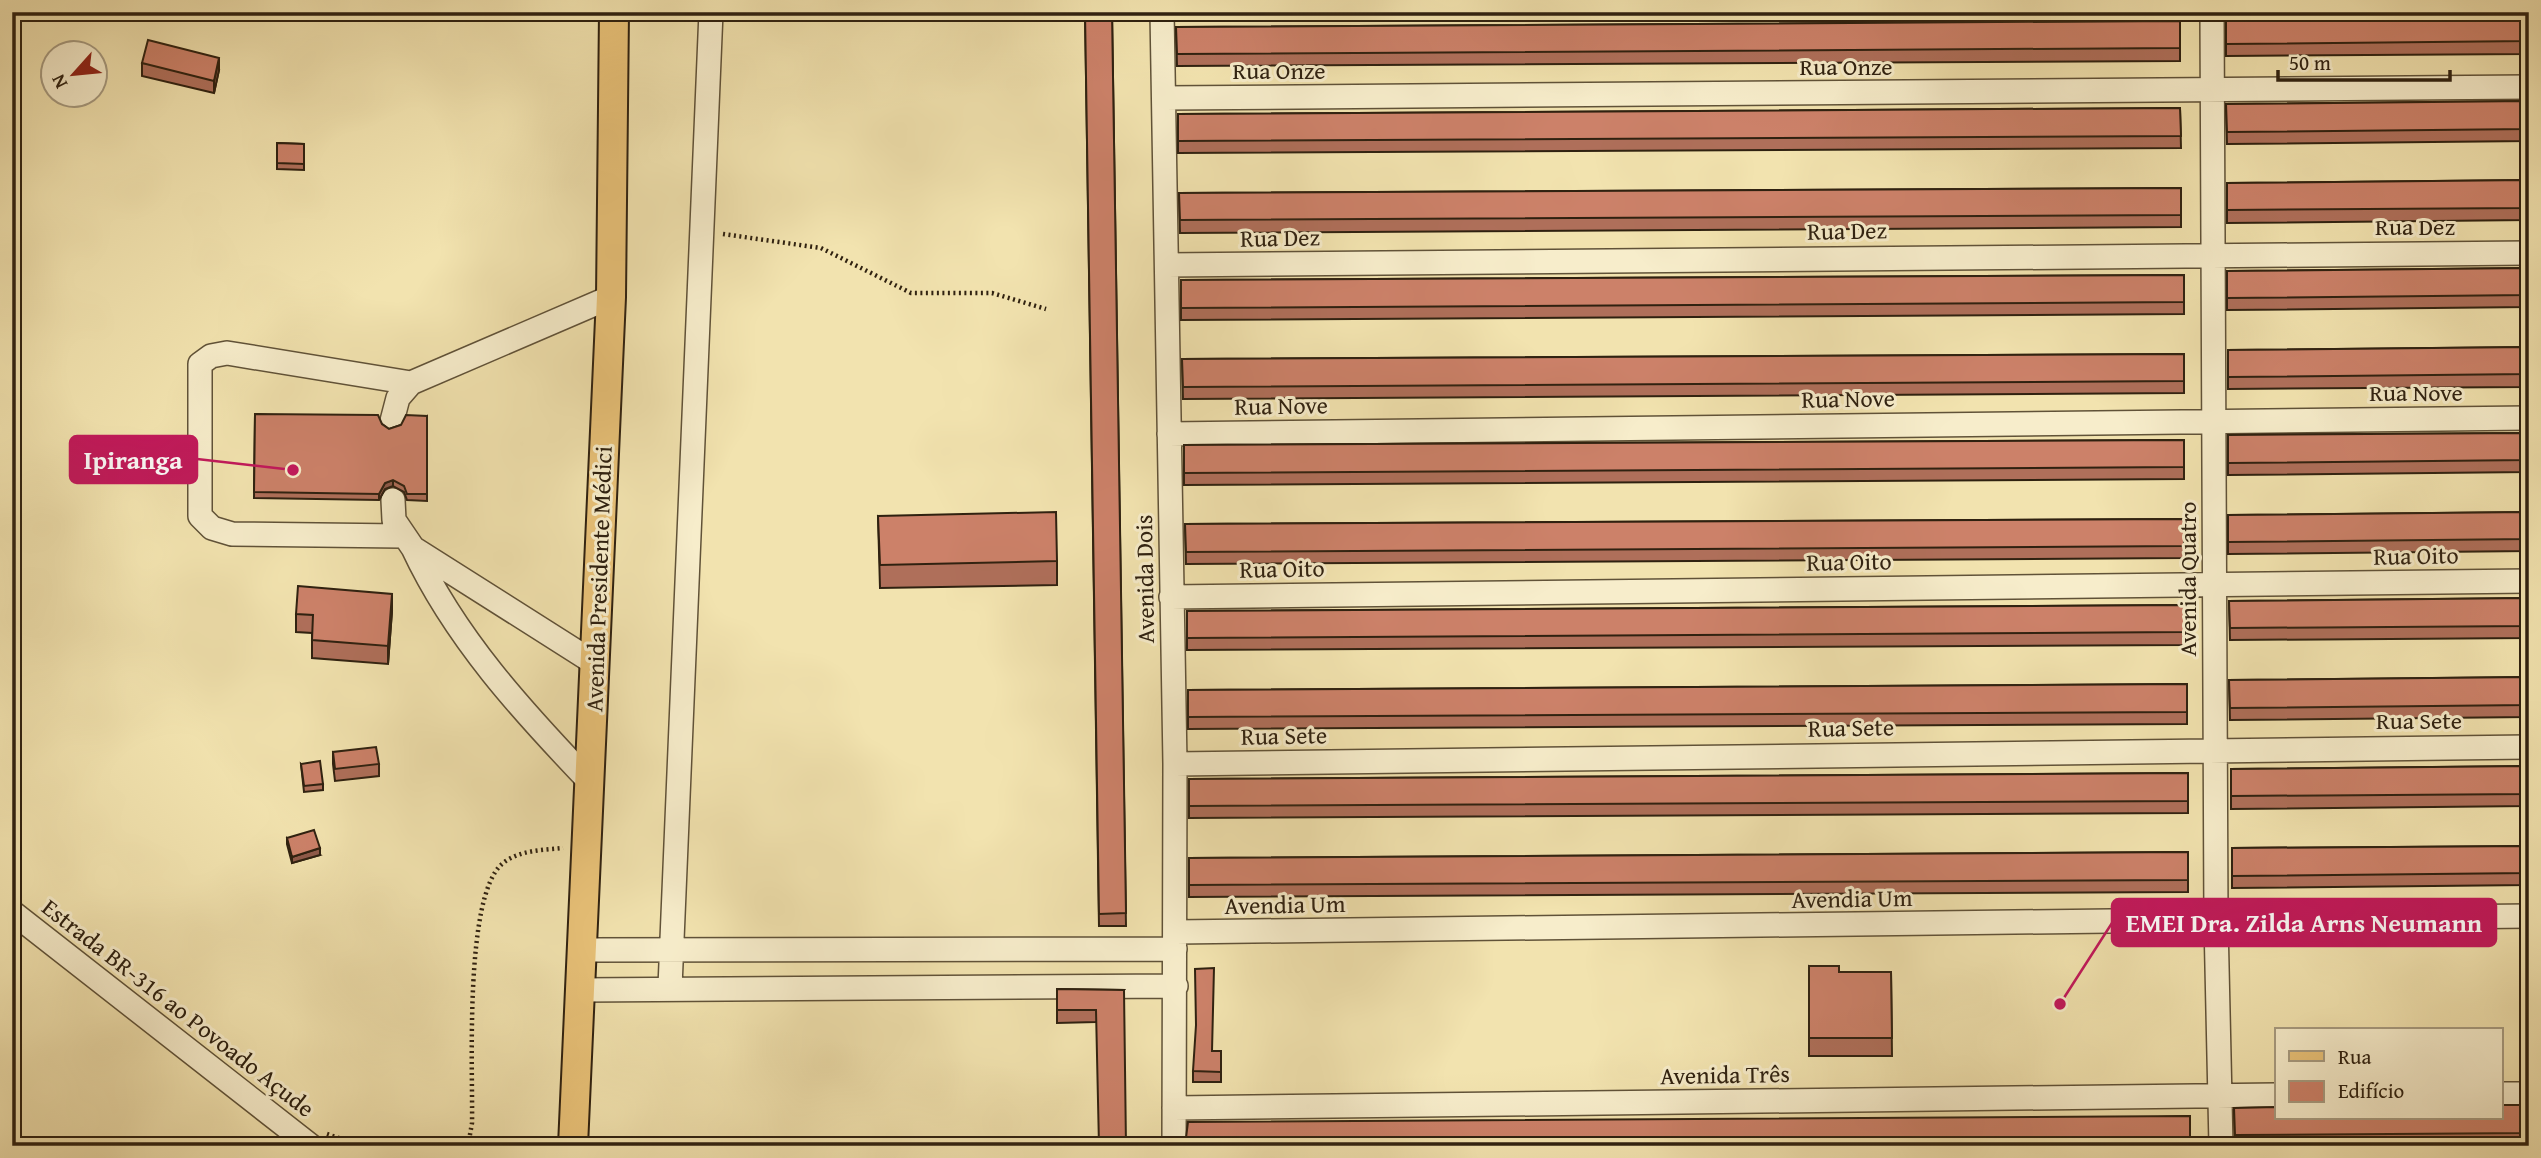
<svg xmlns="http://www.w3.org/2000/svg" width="2541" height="1158" font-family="'Gentium Book Plus',serif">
	<rect width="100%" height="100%" fill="#f2e3af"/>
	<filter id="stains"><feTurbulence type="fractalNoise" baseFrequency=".00286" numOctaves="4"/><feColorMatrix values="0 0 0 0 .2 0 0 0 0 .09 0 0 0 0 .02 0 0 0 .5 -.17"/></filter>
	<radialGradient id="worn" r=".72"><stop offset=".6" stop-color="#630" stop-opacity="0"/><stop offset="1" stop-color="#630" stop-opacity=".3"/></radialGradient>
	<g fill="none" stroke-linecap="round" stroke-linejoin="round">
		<defs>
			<path id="minor" d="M 1162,12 L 1175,764 L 1174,1146
				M 2212,12 L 2216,922 L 2221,1146
				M 1164,98 L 2529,87
				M 1167,265 L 2529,253
				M 392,421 L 398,398 L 411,383 L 611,297
				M 1169,434 L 2529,418
				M 393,500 L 394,520 L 413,548 L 596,664
				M 402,536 L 232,534 L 212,528 L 200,516 L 200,364 L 211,356 L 227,353 L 411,383
				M 413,548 C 455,638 522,711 590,782
				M 1171,597 L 2529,581
				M 1175,764 L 2529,747
				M 12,912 L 311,1146
				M 1176,932 L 2529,916
				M 583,950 L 1175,949
				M 670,987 L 711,12
				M 582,990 L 1176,986
				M 2501,1094 L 2529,1094
				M 1174,1108 L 2277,1095"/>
			<path id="major" d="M 573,1146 L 611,297 L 614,12"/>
		</defs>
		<use href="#minor" stroke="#605238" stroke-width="26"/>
		<use href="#major" stroke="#2f2110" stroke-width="32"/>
		<path stroke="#2f2110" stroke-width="4.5" stroke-dasharray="2 3.5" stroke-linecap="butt" d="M 723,234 L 821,248 L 911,293 L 992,293 L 1046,309
			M 327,1134 L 362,1146
			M 468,1146 L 472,1123 C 473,1071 464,897 502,864 C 518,850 543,850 563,848"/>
		<use href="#minor" stroke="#f7edcb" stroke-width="23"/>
		<use href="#major" stroke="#e9c278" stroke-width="28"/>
	</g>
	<path fill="#af6f5a" stroke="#2f2110" stroke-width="2" d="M 1085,12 L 1112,12 L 1126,926 L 1099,926 Z
		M 2529,14 L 2529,54 L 2226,56 L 2226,17 Z
		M 2180,21 L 2180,61 L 1177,66 L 1176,27 Z
		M 142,63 L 219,70 L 214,93 L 142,76 Z
		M 2529,101 L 2529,141 L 2227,144 L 2226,104 Z
		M 2180,108 L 2181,148 L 1178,153 L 1178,114 Z
		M 277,143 L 304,144 L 304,170 L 277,169 Z
		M 2529,180 L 2529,220 L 2227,223 L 2227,183 Z
		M 2181,188 L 2181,227 L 1180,233 L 1179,193 Z
		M 2529,268 L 2529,307 L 2227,310 L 2227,271 Z
		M 2184,275 L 2184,314 L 1181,320 L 1181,280 Z
		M 2529,347 L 2529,387 L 2228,389 L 2228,350 Z
		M 2184,354 L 2184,393 L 1183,399 L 1182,359 Z
		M 255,414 L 382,424 L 389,429 L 427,416 L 427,501 L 407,500 L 404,492 L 393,486 L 385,489 L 379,500 L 254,498 Z
		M 2529,433 L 2529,472 L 2228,475 L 2228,435 Z
		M 2184,440 L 2184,479 L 1184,485 L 1184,445 Z
		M 2529,512 L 2529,551 L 2228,554 L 2228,515 Z
		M 878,516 L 1057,561 L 1057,585 L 880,588 Z
		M 2184,519 L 2184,558 L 1186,564 L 1185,524 Z
		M 2529,598 L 2529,638 L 2230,640 L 2229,601 Z
		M 2186,605 L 2186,645 L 1187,650 L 1187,611 Z
		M 392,611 L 388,664 L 312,658 L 312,633 L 296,632 L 296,614 Z
		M 2529,677 L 2529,717 L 2230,720 L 2229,680 Z
		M 2187,684 L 2187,724 L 1188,729 L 1188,690 Z
		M 333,752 L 379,764 L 379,776 L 335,781 L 333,764 Z
		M 301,764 L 323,784 L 323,790 L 304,792 Z
		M 2529,766 L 2529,806 L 2231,809 L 2231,769 Z
		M 2188,773 L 2188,813 L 1189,818 L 1189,779 Z
		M 287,838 L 320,855 L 292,863 L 287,844 Z
		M 2529,846 L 2529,885 L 2232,888 L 2232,848 Z
		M 2188,852 L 2188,892 L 1189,897 L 1189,858 Z
		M 1809,966 L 1839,972 L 1891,972 L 1892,1056 L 1809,1056 Z
		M 1057,989 L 1124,990 L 1096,1022 L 1057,1023 Z
		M 1212,1051 L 1221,1051 L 1221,1082 L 1193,1082 L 1193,1071 Z
		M 2529,1105 L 2529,1145 L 2235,1146 L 2234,1108 Z
		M 2190,1116 L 2190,1146 L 1185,1146 Z"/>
	<path fill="#8f5a4a" stroke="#2f2110" stroke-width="2" d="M 219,58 L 219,70 L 214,93 L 214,81 Z
		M 393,480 L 393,486 L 385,489 L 379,500 L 379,494 L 385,483 Z
		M 392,594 L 392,611 L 388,664 L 388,646 Z
		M 320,848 L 320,855 L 292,863 L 292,857 Z"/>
	<path fill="#cc8169" stroke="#2f2110" stroke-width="2" d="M 1085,12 L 1112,12 L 1126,913 L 1099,914 Z
		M 2529,14 L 2529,41 L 2226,44 L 2226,17 Z
		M 2180,21 L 2180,48 L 1177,54 L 1176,27 Z
		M 148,40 L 219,58 L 214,81 L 142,63 Z
		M 2529,101 L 2529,129 L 2227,132 L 2226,104 Z
		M 2180,108 L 2181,136 L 1178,141 L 1178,114 Z
		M 277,143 L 304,144 L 304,164 L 277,163 Z
		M 2529,180 L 2529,208 L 2227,210 L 2227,183 Z
		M 2181,188 L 2181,215 L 1180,220 L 1179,193 Z
		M 2529,268 L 2529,295 L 2227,298 L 2227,271 Z
		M 2184,275 L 2184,302 L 1181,308 L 1181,280 Z
		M 2529,347 L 2529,374 L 2228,377 L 2228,350 Z
		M 2184,354 L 2184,381 L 1183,387 L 1182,359 Z
		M 255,414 L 378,415 L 382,424 L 389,429 L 401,425 L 406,415 L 427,416 L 427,494 L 407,494 L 404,486 L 393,480 L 385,483 L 379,494 L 254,492 Z
		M 2529,433 L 2529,460 L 2228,463 L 2228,435 Z
		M 2184,440 L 2184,467 L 1184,473 L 1184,445 Z
		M 1056,512 L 1057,561 L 880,565 L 878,516 Z
		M 2529,512 L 2529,539 L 2228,542 L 2228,515 Z
		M 2184,519 L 2184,546 L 1186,552 L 1185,524 Z
		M 298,586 L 392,594 L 388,646 L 312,640 L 313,615 L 296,614 Z
		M 2529,598 L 2529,626 L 2230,628 L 2229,601 Z
		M 2186,605 L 2186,632 L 1187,638 L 1187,611 Z
		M 2529,677 L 2529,705 L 2230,708 L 2229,680 Z
		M 2187,684 L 2187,712 L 1188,717 L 1188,690 Z
		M 376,747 L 379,764 L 335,769 L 333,752 Z
		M 320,761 L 323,784 L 304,786 L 301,764 Z
		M 2529,766 L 2529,794 L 2231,796 L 2231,769 Z
		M 2188,773 L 2188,801 L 1189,806 L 1189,779 Z
		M 314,830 L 320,848 L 292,857 L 287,838 Z
		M 2529,846 L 2529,873 L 2232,876 L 2232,848 Z
		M 2188,852 L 2188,880 L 1189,885 L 1189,858 Z
		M 1809,966 L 1839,966 L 1839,972 L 1891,972 L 1892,1038 L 1809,1038 Z
		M 1214,968 L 1212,1051 L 1221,1051 L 1221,1072 L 1193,1071 L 1196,1025 L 1195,969 Z
		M 1057,989 L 1124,990 L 1126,1146 L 1099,1146 L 1096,1010 L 1057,1010 Z
		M 2501,1105 L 2529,1105 L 2529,1133 L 2235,1135 L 2234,1108 L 2277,1107 L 2277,1118 L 2501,1118 Z
		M 2190,1116 L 2190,1143 L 1770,1146 L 1185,1146 L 1188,1122 Z"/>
	<g text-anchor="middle" stroke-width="6" stroke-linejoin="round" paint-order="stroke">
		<g font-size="24" fill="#2f2110" stroke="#f7edcb">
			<text x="1846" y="75">Rua Onze</text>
			<text x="1279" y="79">Rua Onze</text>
			<text x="2415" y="235">Rua Dez</text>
			<text transform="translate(1847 231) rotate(-1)" y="8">Rua Dez</text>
			<text transform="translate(1280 238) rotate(-1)" y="8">Rua Dez</text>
			<text x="2416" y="401">Rua Nove</text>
			<text transform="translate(1848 399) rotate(-1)" y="8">Rua Nove</text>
			<text transform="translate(1281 406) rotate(-1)" y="8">Rua Nove</text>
			<text transform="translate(2416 556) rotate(-1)" y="8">Rua Oito</text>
			<text transform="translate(1849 562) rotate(-1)" y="8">Rua Oito</text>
			<text transform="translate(1282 569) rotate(-1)" y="8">Rua Oito</text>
			<text transform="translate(599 579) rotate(-88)" y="8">Avenida Presidente Médici</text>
			<text transform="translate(1145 579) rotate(-91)" y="8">Avenida Dois</text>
			<text transform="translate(2188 579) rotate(-90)" y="8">Avenida Quatro</text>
			<text x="2419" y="729">Rua Sete</text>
			<text transform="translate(1851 728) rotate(-1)" y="8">Rua Sete</text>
			<text transform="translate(1284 736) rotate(-1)" y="8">Rua Sete</text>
			<text transform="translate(1852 899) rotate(-1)" y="8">Avendia Um</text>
			<text transform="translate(1285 905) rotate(-1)" y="8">Avendia Um</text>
			<text transform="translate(178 1008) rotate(38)" y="8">Estrada BR-316 ao Povoado Açude</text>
			<text transform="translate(1725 1075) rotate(-1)" y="8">Avenida Três</text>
		</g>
	</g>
	<path fill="none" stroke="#c2185b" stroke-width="2.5" d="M293 470L197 459M2060 1004L2112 923"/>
	<g fill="#c2185b" stroke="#f7edcb" stroke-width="2.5">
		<circle cx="293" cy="470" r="7"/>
		<circle cx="2060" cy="1004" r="7"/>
	</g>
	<g fill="#c2185b" stroke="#c2185b" stroke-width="2.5">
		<rect x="70" y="436" width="127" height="47" rx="7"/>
		<rect x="2112" y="899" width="384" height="47" rx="7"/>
	</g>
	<g font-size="26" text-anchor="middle" font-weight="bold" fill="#fff">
		<text x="133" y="469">Ipiranga</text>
		<text x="2304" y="932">EMEI Dra. Zilda Arns Neumann</text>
	</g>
	<rect width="2541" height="1158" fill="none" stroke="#f2e3af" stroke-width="42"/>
	<rect x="14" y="14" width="2513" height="1130" fill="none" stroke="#2f2110" stroke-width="3.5"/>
	<rect x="21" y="21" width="2499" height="1116" fill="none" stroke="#2f2110" stroke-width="2"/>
	<rect x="2275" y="1028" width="228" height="91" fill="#f7edcb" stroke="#a79b80" stroke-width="2"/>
	<rect x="2289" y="1051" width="35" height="10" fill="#e9c278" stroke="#a79b80" stroke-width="2"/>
	<text x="2338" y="1064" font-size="21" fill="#2f2110">Rua</text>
	<rect x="2289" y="1081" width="35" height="21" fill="#cc8169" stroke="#a79b80" stroke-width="2"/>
	<text x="2338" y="1098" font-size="21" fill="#2f2110">Edifício</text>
	<g transform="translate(74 74) rotate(243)"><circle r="33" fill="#f7edcb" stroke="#a79b80" stroke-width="2"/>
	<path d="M0-5L12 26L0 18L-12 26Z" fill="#8f2418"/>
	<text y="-10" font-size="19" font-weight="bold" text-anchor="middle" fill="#2f2110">N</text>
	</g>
	<path d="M2278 70v10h172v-10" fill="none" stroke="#2f2110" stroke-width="3.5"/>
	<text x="2289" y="70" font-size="21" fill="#2f2110" stroke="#f7edcb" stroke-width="5" paint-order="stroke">50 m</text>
	<rect width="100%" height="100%" filter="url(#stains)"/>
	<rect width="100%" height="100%" fill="url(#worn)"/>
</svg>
